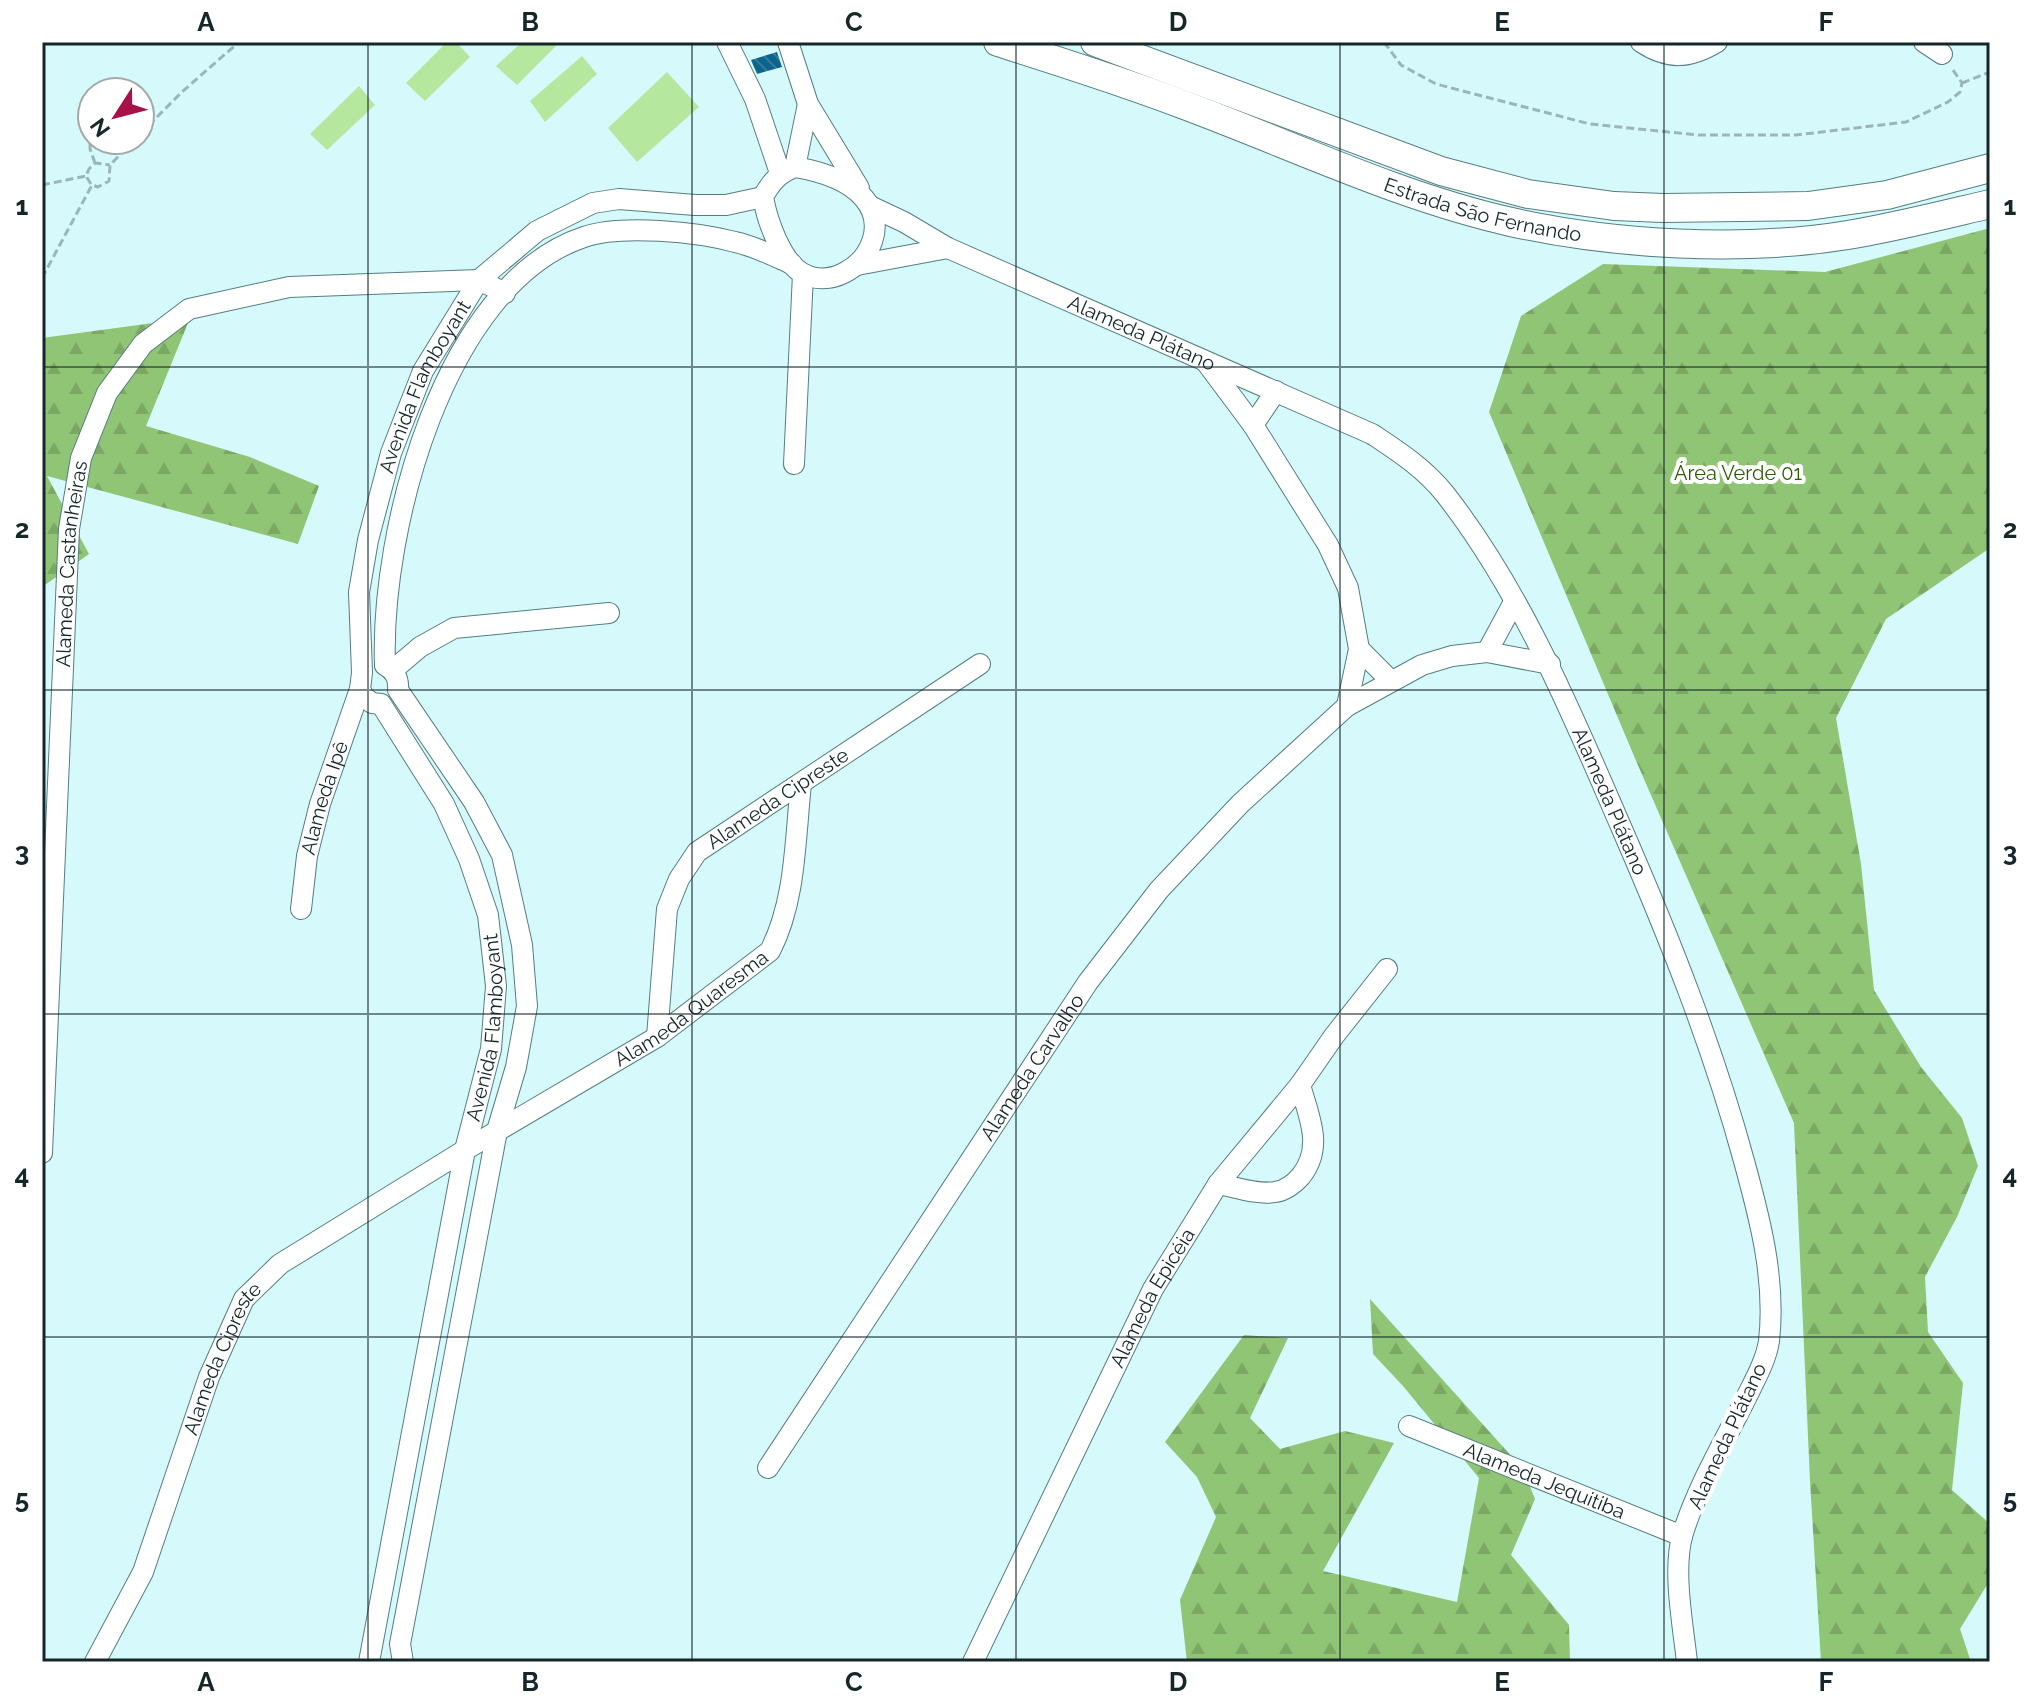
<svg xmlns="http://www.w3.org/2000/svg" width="2032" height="1704" font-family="Raleway,sans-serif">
	<defs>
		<pattern id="forest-firs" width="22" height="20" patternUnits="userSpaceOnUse" patternTransform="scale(2)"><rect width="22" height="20" fill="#8fc574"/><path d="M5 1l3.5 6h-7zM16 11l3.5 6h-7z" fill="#7ba964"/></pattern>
		<pattern id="building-back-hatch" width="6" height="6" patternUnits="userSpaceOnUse" patternTransform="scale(2)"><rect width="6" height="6" fill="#0b648c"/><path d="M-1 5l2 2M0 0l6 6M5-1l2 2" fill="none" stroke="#367a99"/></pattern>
	</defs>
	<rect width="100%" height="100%" fill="#d6fafc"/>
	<path fill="url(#forest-firs)" d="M 1990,228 L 1990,548 L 1886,619 L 1836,718 L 1861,864 L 1874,990 L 1921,1067 L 1962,1118 L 1978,1166 L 1957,1217 L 1925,1277 L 1928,1332 L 1963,1383 L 1952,1490 L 1990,1524 L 1990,1580 L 1960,1629 L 1971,1662 L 1821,1662 L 1810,1481 L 1794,1123 L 1637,763 L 1489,412 L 1521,316 L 1603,264 L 1825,272 Z
		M 190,318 L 146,426 L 250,457 L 319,486 L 298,544 L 47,476 L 89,554 L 42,587 L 42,338 Z
		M 1370,1299 L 1523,1469 L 1535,1499 L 1511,1555 L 1569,1625 L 1570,1662 L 1187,1662 L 1180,1600 L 1216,1517 L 1197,1477 L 1165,1442 L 1244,1335 L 1288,1338 L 1250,1418 L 1280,1449 L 1345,1431 L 1394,1443 L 1323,1571 L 1457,1602 L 1479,1478 L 1403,1386 L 1373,1354 Z"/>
	<path fill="#b6e79e" d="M 447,42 L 456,42 L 470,57 L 425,101 L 406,83 Z
		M 522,42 L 560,42 L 517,85 L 496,66 Z
		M 582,56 L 597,74 L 545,122 L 530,101 Z
		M 667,72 L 699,107 L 637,162 L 608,128 Z
		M 359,86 L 375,105 L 327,150 L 310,134 Z"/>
	<path fill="url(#building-back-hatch)" d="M 777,52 L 782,67 L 757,74 L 751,60 Z"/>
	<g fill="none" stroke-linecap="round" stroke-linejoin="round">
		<defs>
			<g id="minor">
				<path d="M 727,42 L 755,99 L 780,173"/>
				<path d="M 788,42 L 808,104 L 859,188"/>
				<path d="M 1641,42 C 1668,60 1689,59 1717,42"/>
				<path d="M 1924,42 L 1942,54"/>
				<path d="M 795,167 C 937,191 857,304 802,273 C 781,261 767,220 763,197 C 771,182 779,173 795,167 Z"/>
				<path d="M 795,167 L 808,104"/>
				<path id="s1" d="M 872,207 L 904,222 L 948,248 L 1372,434 C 1399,452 1424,468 1445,494 C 1523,594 1572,714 1622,829 C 1669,937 1713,1047 1744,1161 C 1760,1219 1776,1280 1769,1341 C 1766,1362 1752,1385 1743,1404 C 1722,1446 1697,1488 1683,1533 C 1672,1569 1683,1625 1687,1662"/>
				<path d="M 857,265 L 948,248"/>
				<path d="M 1206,362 L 1253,425 L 1328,545 L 1348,588 L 1359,649 L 1347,706"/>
				<path d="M 1253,425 L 1276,391"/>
				<path d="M 794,464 L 803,274"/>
				<path d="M 1359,649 L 1390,680"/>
				<path d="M 1487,652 L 1514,602"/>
				<path d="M 385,665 C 395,671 399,678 398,690 L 474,802 L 502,855 L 522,945 L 527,1006 L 516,1067 L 497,1131 L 400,1644 L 403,1662"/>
				<path d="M 385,665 C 380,533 443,284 584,237 C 621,224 698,232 735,242 C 754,246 774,256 792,264"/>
				<path d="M 393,670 L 420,647 L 454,628 L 609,613"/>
				<path id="s2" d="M 301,909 L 307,856 L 320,804 L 360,689"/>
				<path id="s3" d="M 657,1037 L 667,909 L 679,879 L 697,852 L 980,664"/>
				<path id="s4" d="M 42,1153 L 69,529 L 81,458 L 107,393 L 143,344 L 189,309 L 289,287 L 479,280 L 505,293"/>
				<path d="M 1218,1184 C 1235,1187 1257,1195 1275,1192 C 1285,1191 1295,1183 1301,1176 C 1324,1147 1309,1117 1300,1085"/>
				<path id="s5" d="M 1409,1426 L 1682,1536"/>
				<path id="s6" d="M 768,1468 L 1088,982 L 1159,890 L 1240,804 L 1347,706 L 1422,665 L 1452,656 L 1487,652 L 1550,664"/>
				<path id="s7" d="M 95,1662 L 143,1572 L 209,1377 L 244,1299 L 280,1264 L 465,1150 L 657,1037 L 770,951 C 796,901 795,839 801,784"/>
				<path id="s8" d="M 369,1662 L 465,1150 L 491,1049 L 496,986 L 488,915 L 469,859 L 444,804 L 381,704 L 372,703 L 364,697 L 360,689 L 362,673 L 359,592 L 368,540 L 391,453 L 423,371 L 479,280 L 537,231 L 593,203 L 619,199 L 695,205 L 726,205 L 763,197"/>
				<path id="s9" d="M 973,1662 L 1153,1289 L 1218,1184 L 1300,1085 L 1334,1036 L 1387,969"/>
			</g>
			<g id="secondary">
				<path id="s10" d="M 998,42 C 1061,62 1125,82 1187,106 C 1294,146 1400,197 1511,222 C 1614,245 1744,252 1848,235 C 1896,227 1943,215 1990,204"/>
				<path d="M 1095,42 L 1441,171 L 1528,194 L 1614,206 L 1663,208 L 1808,206 L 1887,195 L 1990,168"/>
			</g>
		</defs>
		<use href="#minor" stroke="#547e81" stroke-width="22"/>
		<use href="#secondary" stroke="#547e81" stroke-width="30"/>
		<path stroke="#99b7b9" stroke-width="3" stroke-dasharray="8 4" stroke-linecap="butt" d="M 1384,42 L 1401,65 L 1436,84 L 1590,124 L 1698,135 L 1796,135 L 1906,122 L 1948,102 L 1960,92 L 1962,83 L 1953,70
			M 1962,83 L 1990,72
			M 90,132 L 90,149 L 95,163
			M 140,134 L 183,91 L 239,42
			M 91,184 L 86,176 L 89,169 L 95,163 L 110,165
			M 42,185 L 86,176
			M 42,278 L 92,185 L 98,187 L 109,181 L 110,165 L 134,140"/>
		<use href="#minor" stroke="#fff" stroke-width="20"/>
		<use href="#secondary" stroke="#fff" stroke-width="28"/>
	</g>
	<path fill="none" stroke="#162729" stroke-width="2" stroke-opacity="0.55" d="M 368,42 L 368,1662M 692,42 L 692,1662M 1016,42 L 1016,1662M 1340,42 L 1340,1662M 1664,42 L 1664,1662M 42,367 L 1990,367M 42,690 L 1990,690M 42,1014 L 1990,1014M 42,1337 L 1990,1337"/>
	<g text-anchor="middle" stroke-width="8" stroke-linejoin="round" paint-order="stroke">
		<g font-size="20" fill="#162729" stroke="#fff">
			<text dy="7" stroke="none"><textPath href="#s10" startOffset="514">Estrada São Fernando</textPath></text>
			<text dy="7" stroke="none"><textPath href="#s1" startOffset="298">Alameda Plátano</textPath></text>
			<text dy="7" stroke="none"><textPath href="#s8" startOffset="1340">Avenida Flamboyant</textPath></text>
			<text dy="7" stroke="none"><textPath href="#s4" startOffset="590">Alameda Castanheiras</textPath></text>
			<text dy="7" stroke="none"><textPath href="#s2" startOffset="114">Alameda Ipê</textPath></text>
			<text dy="7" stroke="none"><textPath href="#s3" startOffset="290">Alameda Cipreste</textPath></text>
			<text dy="7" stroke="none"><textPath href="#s1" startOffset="994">Alameda Plátano</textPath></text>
			<text dy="7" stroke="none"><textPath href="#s7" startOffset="928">Alameda Quaresma</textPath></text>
			<text dy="7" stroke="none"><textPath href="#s8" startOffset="646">Avenida Flamboyant</textPath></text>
			<text dy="7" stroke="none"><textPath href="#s6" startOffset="480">Alameda Carvalho</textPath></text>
			<text dy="7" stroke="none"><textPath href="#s9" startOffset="406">Alameda Epicéia</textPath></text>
			<text dy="7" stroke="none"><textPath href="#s7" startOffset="330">Alameda Cipreste</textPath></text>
			<text transform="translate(1727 1436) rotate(-65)" y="7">Alameda Plátano</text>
			<text dy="7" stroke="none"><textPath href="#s5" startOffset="146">Alameda Jequitiba</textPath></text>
		</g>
		<g font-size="20" fill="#2c5c05" stroke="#fff">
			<text x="1738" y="480">Área Verde 01</text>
		</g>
	</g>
	<rect width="2032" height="1704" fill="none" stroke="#ffffff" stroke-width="88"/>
	<g transform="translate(116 116) rotate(234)"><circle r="38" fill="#ffffff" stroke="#a2a9a9" stroke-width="2"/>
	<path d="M0-6L14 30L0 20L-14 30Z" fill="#a71147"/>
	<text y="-12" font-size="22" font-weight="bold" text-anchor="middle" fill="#162729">N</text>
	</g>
	<rect x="44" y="44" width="1944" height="1616" fill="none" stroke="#162729" stroke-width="3"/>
	<g font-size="26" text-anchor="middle" font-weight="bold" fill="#162729">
		<text x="206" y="31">A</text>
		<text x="530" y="31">B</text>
		<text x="854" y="31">C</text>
		<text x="1178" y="31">D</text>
		<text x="1502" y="31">E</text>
		<text x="1826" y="31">F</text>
		<text x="22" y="215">1</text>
		<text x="2010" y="215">1</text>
		<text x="22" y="538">2</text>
		<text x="2010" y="538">2</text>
		<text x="22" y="861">3</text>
		<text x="2010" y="861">3</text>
		<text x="22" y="1184">4</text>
		<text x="2010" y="1184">4</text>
		<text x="22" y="1508">5</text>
		<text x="2010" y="1508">5</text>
		<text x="206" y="1691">A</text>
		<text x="530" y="1691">B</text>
		<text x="854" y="1691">C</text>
		<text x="1178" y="1691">D</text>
		<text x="1502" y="1691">E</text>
		<text x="1826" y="1691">F</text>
	</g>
</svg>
